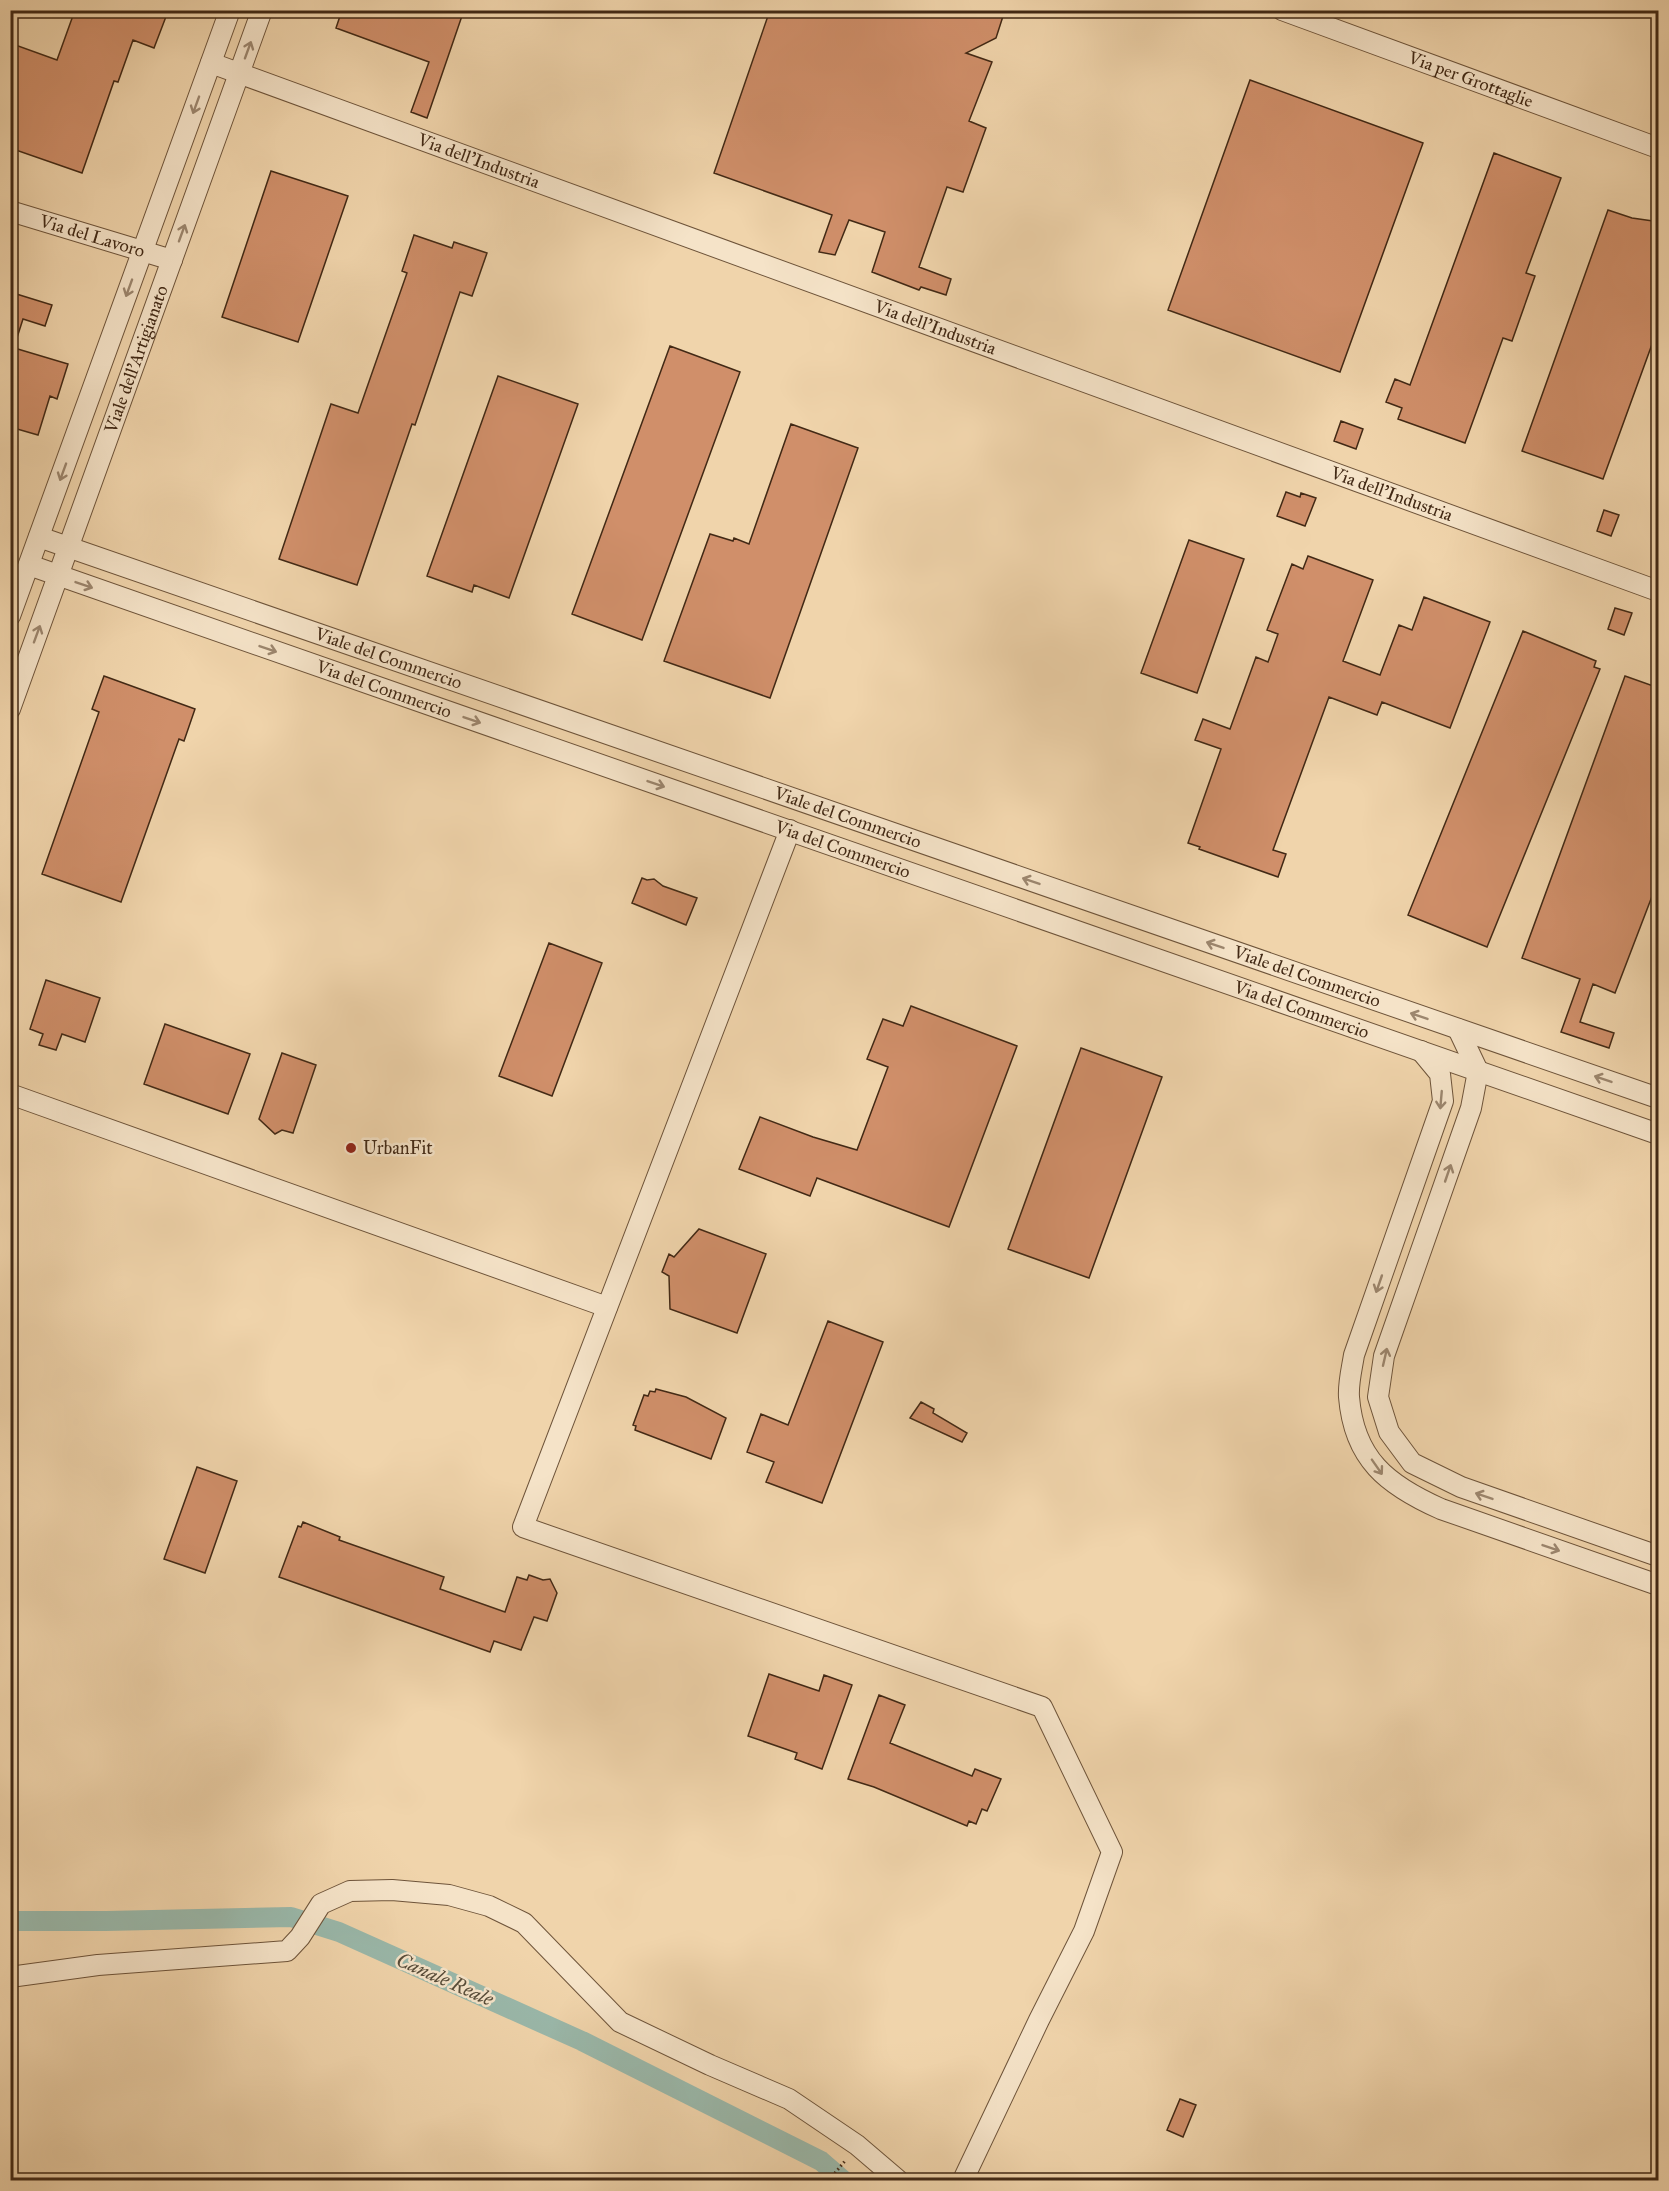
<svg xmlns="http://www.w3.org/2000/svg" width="1669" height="2191" font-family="'IM FELL Great Primer',serif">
	<rect width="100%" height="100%" fill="#f0d4ab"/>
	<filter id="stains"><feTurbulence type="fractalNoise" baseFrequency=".00333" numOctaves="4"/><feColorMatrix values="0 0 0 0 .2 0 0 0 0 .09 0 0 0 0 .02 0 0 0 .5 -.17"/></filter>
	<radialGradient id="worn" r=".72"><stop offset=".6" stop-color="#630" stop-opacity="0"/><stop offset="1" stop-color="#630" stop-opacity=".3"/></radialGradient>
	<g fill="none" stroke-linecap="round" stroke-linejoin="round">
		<path stroke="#9ab8aa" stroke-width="20" d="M 10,1921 L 106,1921 L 291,1917 L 339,1932 L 582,2041 L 821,2161 L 843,2180"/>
	</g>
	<path fill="#d08f6a" stroke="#422915" stroke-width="1.5" d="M 75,10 L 157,10 L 167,14 L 154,48 L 133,40 L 118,82 L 114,81 L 82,173 L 10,148 L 10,43 L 57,60 Z
		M 342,10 L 464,10 L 427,118 L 411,112 L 429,62 L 336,28 Z
		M 770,10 L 1005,10 L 996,38 L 966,53 L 992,62 L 969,121 L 986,128 L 963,192 L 947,187 L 919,267 L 951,279 L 946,295 L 921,287 L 919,290 L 872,272 L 885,232 L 849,220 L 835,255 L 819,252 L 832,215 L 714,173 Z
		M 1250,80 L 1423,143 L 1340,372 L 1168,310 Z
		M 1494,153 L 1561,178 L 1526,273 L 1535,276 L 1512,341 L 1503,338 L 1465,443 L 1398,419 L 1402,408 L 1386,402 L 1395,379 L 1410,385 Z
		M 271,171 L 348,196 L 298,342 L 222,317 Z
		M 1608,210 L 1632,218 L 1653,221 L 1659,224 L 1659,325 L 1603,479 L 1522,451 Z
		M 414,235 L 452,248 L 454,242 L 487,253 L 472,296 L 460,292 L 415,425 L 412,424 L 357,585 L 279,559 L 331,404 L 358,413 L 407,273 L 402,271 Z
		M 10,292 L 52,305 L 45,326 L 23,319 L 14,347 L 11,347 L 68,364 L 57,399 L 50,396 L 38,435 L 10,427 Z
		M 670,346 L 740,372 L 642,640 L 572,614 Z
		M 498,376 L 578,404 L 509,598 L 474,585 L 472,592 L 427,576 Z
		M 1341,421 L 1363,429 L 1356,449 L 1334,441 Z
		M 791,424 L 858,448 L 770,698 L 664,661 L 710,534 L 733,541 L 734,538 L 749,544 Z
		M 1286,492 L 1300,497 L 1301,493 L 1316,498 L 1305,526 L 1277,516 Z
		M 1604,510 L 1619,515 L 1611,536 L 1597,531 Z
		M 1189,540 L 1244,559 L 1197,693 L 1141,673 Z
		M 1308,556 L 1373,580 L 1343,661 L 1380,675 L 1399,625 L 1412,630 L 1424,597 L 1490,622 L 1450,728 L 1382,702 L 1377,715 L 1329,697 L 1273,850 L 1286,854 L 1278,877 L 1199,849 L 1200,847 L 1188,843 L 1221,749 L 1195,740 L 1203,719 L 1230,729 L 1256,657 L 1268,662 L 1278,634 L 1267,630 L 1292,564 L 1303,569 Z
		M 1615,608 L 1632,613 L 1624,635 L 1608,629 Z
		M 1523,631 L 1596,661 L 1594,667 L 1600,669 L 1487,947 L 1408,915 Z
		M 104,676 L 195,709 L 184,741 L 179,739 L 121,902 L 42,874 L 99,712 L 92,709 Z
		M 1625,676 L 1659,688 L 1659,878 L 1615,993 L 1593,984 L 1580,1022 L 1614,1033 L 1609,1048 L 1561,1032 L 1580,979 L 1522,958 Z
		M 642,878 L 647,880 L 654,879 L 663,886 L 697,898 L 686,925 L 632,903 Z
		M 549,943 L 602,963 L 552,1096 L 499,1076 Z
		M 46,980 L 100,998 L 85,1042 L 62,1034 L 56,1050 L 39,1045 L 43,1034 L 30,1029 Z
		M 911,1006 L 1017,1046 L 949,1227 L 817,1178 L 810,1196 L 739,1169 L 760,1117 L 813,1137 L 857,1150 L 888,1067 L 867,1059 L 883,1019 L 903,1026 Z
		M 165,1024 L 250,1054 L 228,1114 L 144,1084 Z
		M 1081,1048 L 1162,1077 L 1089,1278 L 1008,1249 Z
		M 282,1053 L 316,1065 L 293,1133 L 282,1130 L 275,1134 L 259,1119 Z
		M 699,1229 L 766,1254 L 737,1333 L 670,1309 L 669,1276 L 662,1272 L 669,1254 L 674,1257 Z
		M 828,1321 L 883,1342 L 822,1503 L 766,1482 L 774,1462 L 747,1452 L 761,1414 L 788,1425 Z
		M 656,1389 L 686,1397 L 726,1418 L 711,1459 L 635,1430 L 636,1426 L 633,1425 L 644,1395 L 648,1396 L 650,1391 L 655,1392 Z
		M 921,1402 L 934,1409 L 933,1413 L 967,1433 L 962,1442 L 910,1418 Z
		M 197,1467 L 237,1481 L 205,1573 L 164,1559 Z
		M 303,1522 L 340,1537 L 339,1540 L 444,1577 L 440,1589 L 505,1612 L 517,1577 L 527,1580 L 529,1575 L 543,1580 L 550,1579 L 557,1593 L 547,1621 L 534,1617 L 521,1650 L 494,1641 L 490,1652 L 279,1577 L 298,1526 L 301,1527 Z
		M 769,1674 L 819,1691 L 824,1675 L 852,1685 L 822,1769 L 795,1759 L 797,1753 L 748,1736 Z
		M 879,1695 L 905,1705 L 890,1743 L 972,1776 L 975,1769 L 1001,1779 L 987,1811 L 982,1809 L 976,1824 L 969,1821 L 967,1826 L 874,1787 L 848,1779 Z
		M 1180,2099 L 1196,2105 L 1183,2137 L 1167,2130 Z"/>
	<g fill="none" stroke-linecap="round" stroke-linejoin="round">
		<defs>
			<g id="minor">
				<path id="s1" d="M 1282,10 L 1658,148"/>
				<path id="s2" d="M 211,63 L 1658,591"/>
				<path id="s3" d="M 10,211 L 172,260"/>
				<path id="s4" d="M 39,537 L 1658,1098"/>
				<path id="s5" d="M 29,565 L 1658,1134"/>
				<path d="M 10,616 L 230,10"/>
				<path id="s6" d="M 10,709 L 262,10"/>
				<path d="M 790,830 L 523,1527 L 1042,1707 L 1112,1852 L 1084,1931 L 1039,2020 L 963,2180"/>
				<path d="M 1458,1029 L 1478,1071 L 1471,1108 L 1384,1356 L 1378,1397 L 1389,1432 L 1412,1463 L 1461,1487 L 1658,1556"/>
				<path d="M 1421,1051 L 1440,1074 L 1443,1101 L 1354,1355 C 1352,1368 1348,1383 1349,1397 C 1354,1459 1387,1485 1441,1509 L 1658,1585"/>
				<path d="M 10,1094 L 607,1307"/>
				<path d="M 10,1977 L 98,1965 L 287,1951 L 300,1937 L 321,1904 L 350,1891 L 392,1890 L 449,1895 L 489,1906 L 524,1923 L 620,2022 L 710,2065 L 789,2099 L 857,2145 L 898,2180"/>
			</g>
		</defs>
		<use href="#minor" stroke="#6e543a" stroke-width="22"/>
		<path stroke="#422915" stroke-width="3" stroke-dasharray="1.5 3" stroke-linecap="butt" d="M 829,2180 L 845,2161"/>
		<use href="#minor" stroke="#f5e3c8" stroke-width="20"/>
	</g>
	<defs><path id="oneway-shaft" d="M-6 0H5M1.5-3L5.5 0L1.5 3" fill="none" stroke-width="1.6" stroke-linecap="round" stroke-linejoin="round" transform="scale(1.5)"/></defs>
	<g stroke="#9c866e">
		<use href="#oneway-shaft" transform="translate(248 50) rotate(-70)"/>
		<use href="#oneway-shaft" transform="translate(196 105) rotate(110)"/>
		<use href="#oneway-shaft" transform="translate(182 233) rotate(-70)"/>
		<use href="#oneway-shaft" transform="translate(129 288) rotate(110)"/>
		<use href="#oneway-shaft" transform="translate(63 472) rotate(110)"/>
		<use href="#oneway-shaft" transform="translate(84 585) rotate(19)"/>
		<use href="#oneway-shaft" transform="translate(37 634) rotate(-70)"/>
		<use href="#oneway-shaft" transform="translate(268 649) rotate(19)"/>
		<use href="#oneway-shaft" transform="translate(472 720) rotate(19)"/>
		<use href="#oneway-shaft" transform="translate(656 784) rotate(19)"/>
		<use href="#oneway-shaft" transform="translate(1031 881) rotate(-161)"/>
		<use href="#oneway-shaft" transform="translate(1215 945) rotate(-161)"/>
		<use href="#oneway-shaft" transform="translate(1419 1016) rotate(-161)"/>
		<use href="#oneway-shaft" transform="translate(1603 1079) rotate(-161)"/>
		<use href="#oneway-shaft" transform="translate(1441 1100) rotate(95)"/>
		<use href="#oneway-shaft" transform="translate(1448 1173) rotate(-71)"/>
		<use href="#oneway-shaft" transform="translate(1379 1284) rotate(109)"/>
		<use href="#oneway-shaft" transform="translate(1385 1357) rotate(-77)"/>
		<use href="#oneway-shaft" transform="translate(1377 1467) rotate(55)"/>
		<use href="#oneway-shaft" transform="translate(1484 1496) rotate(-161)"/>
		<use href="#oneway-shaft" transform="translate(1551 1548) rotate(19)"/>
	</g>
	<circle fill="#8f2418" stroke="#f5e3c8" stroke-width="2" cx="351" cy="1148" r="6"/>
	<g text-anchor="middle" stroke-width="5" stroke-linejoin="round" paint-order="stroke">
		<g font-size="18" fill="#422915" stroke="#f5e3c8">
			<text dy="6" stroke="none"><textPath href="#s1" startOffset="201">Via per Grottaglie</textPath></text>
			<text dy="6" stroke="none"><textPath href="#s2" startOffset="285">Via dell'Industria</textPath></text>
			<text dy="6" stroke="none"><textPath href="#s3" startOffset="86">Via del Lavoro</textPath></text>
			<text dy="6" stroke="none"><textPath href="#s2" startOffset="771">Via dell'Industria</textPath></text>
			<text dy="6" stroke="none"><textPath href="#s6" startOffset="372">Viale dell'Artigianato</textPath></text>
			<text dy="6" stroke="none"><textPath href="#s2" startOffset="1257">Via dell'Industria</textPath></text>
			<text dy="6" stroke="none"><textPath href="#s4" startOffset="370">Viale del Commercio</textPath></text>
			<text dy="6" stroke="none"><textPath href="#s5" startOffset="376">Via del Commercio</textPath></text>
			<text dy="6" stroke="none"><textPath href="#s4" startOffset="856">Viale del Commercio</textPath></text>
			<text dy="6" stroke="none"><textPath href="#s5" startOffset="862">Via del Commercio</textPath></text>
			<text dy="6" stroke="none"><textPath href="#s4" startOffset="1342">Viale del Commercio</textPath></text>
			<text dy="6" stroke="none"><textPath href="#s5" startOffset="1348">Via del Commercio</textPath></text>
		</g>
		<g font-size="18" fill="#422915" stroke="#f5e3c8" text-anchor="start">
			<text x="363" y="1154">UrbanFit</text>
		</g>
		<g font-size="20" font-style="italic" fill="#584d3a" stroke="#f5e3c8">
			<text transform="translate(445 1979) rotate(24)" y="7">Canale Reale</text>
		</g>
	</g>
	<rect width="1669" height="2191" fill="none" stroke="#f0d4ab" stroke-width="36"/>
	<rect x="12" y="12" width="1645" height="2167" fill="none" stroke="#422915" stroke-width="3"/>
	<rect x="18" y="18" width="1633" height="2155" fill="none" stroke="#422915" stroke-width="1.5"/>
	<rect width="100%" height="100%" filter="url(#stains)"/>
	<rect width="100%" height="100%" fill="url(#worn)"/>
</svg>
